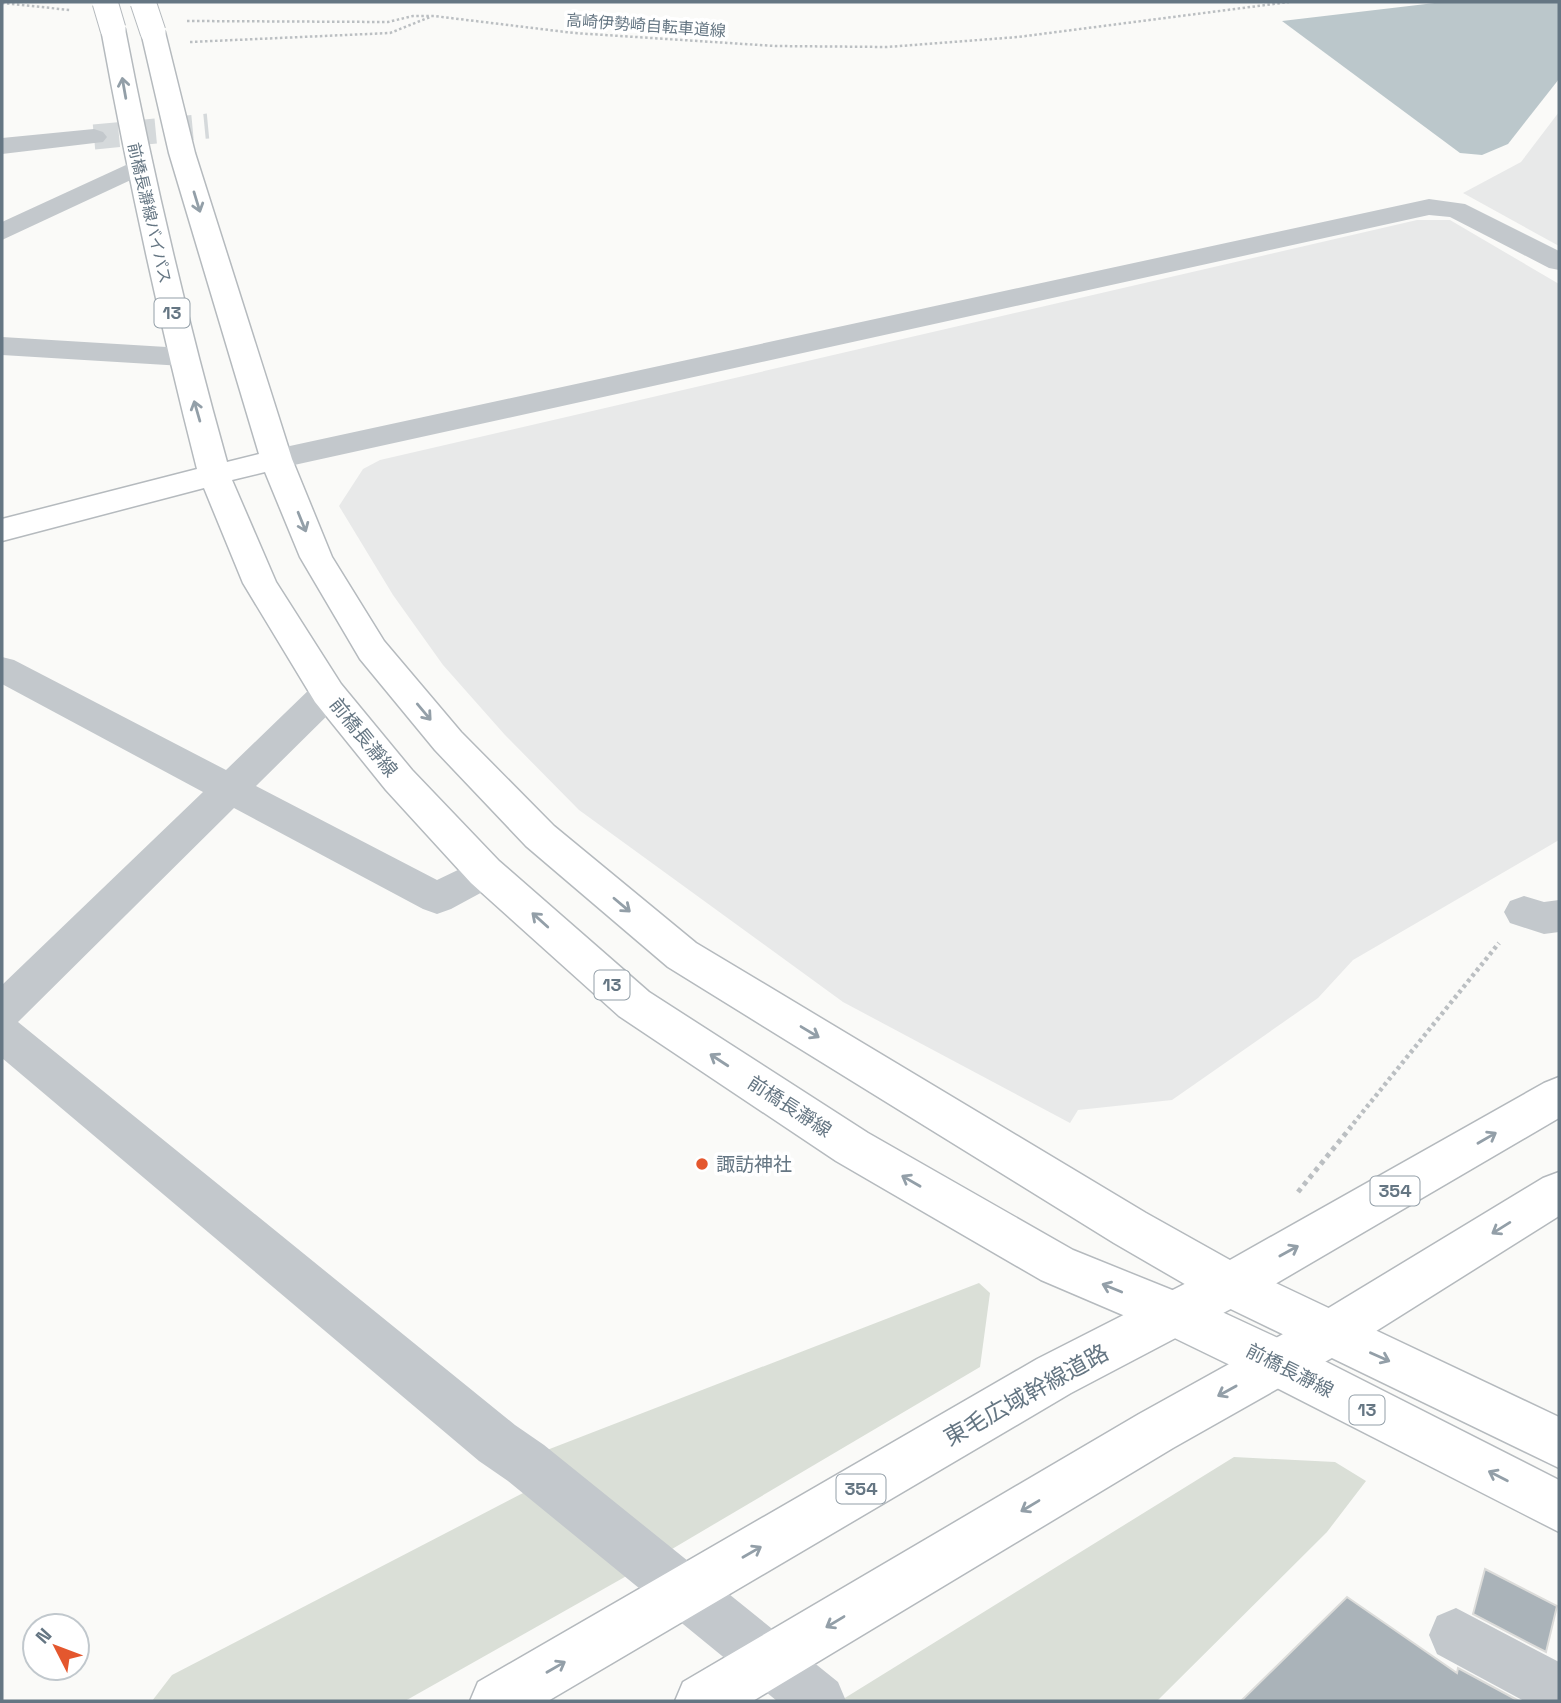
<svg xmlns="http://www.w3.org/2000/svg" width="1561" height="1703" font-family="'Space Grotesk','Noto Sans JP',sans-serif">
	<rect width="100%" height="100%" fill="#fafaf8"/>
	<path fill="#e8e9e9" d="M 1559,112 L 1559,246 L 1463,193 L 1521,162 Z
		M 1417,220 L 1450,220 L 1559,284 L 1559,840 L 1353,960 L 1318,998 L 1172,1100 L 1078,1110 L 1070,1123 L 843,1002 L 579,810 L 505,735 L 443,665 L 393,595 L 339,506 L 363,469 L 380,460 Z"/>
	<path fill="#dadfd7" d="M 979,1283 L 990,1293 L 980,1367 L 623,1578 L 405,1701 L 152,1701 L 172,1675 L 527,1491 L 547,1450 Z
		M 1234,1457 L 1335,1462 L 1366,1481 L 1327,1532 L 1157,1701 L 840,1701 Z"/>
	<path fill="#bbc7cb" d="M 1443,2 L 1559,2 L 1559,79 L 1508,144 L 1482,155 L 1460,153 L 1282,21 Z"/>
	<path fill="#aab3b9" stroke="#dcdcda" stroke-width="2" d="M 1485,1569 L 1557,1606 L 1546,1652 L 1473,1614 Z
		M 1347,1597 L 1457,1673 L 1458,1668 L 1519,1701 L 1241,1701 Z"/>
	<g fill="none" stroke-linecap="round" stroke-linejoin="round">
		<path stroke="#d5d9db" stroke-width="25" stroke-dasharray="25 12" stroke-linecap="butt" d="M 94,137 L 208,126"/>
		<defs>
			<path id="major" d="M 113,22 L 121,24 L 125,29 C 153,175 187,319 227,462 L 259,454 L 169,153 L 141,32 L 145,27 L 161,27 L 165,32 L 195,153 L 292,459 L 332,557 L 384,641 L 461,732 L 554,826 L 696,943 L 1146,1213 L 1246,1269 L 1559,1417 L 1559,1468 L 1214,1301 L 1114,1243 L 668,967 L 526,846 L 435,750 L 360,659 L 300,557 L 265,472 L 232,480 L 276,582 L 341,684 L 412,770 L 499,861 L 649,992 L 868,1133 L 1073,1250 L 1192,1298 L 1295,1346 L 1559,1480 L 1559,1532 L 1261,1380 L 1158,1330 L 1041,1280 L 836,1161 L 619,1016 L 471,883 L 386,790 L 315,702 L 243,583 L 204,488 L 2,541 L 2,519 L 197,469 C 160,324 128,177 101,29 L 105,24 Z"/>
			<path id="highway" d="M 1559,1077 L 1559,1118 L 1246,1301 L 1071,1393 L 548,1701 L 470,1701 L 478,1682 L 1037,1359 L 1214,1269 L 1544,1083 Z
				M 1559,1172 L 1559,1216 L 1346,1350 L 1173,1448 L 753,1701 L 675,1701 L 683,1682 L 1139,1414 L 1312,1318 L 1543,1178 Z"/>
		</defs>
		<use href="#major" stroke="#b5babe" stroke-width="3"/>
		<use href="#highway" stroke="#b4b9bd" stroke-width="3"/>
		<path stroke="#bbbfc2" stroke-width="2.5" stroke-dasharray="2.5 2.5" stroke-linecap="butt" d="M 2,3 L 70,10
			M 187,21 L 388,22 L 413,16 L 434,16 L 574,33 L 775,46 L 887,47 L 1018,37 L 1289,2
			M 190,42 L 390,33 L 430,17"/>
		<path stroke="#bbbfc2" stroke-width="4.5" stroke-dasharray="3.5 3.5" stroke-linecap="butt" d="M 1349,1129 L 1499,943"/>
		<path stroke="#bbbfc2" stroke-width="5" stroke-dasharray="4.5 4.5" stroke-linecap="butt" d="M 1298,1192 L 1351,1127"/>
		<path fill="#c3c8cc" fill-rule="evenodd" d="M 94,129 L 103,132 L 107,137 L 103,142 L 2,154 L 2,138 Z
			M 139,159 L 148,162 L 152,167 L 148,172 L 2,240 L 2,222 Z
			M 1429,199 L 1465,204 L 1559,251 L 1559,270 L 1549,268 L 1450,217 L 1429,215 L 276,469 L 265,466 L 260,459 L 265,452 L 276,449 Z
			M 2,337 L 183,348 L 193,351 L 198,357 L 193,363 L 183,366 L 2,355 Z
			M 2,657 L 14,660 L 226,770 L 315,684 L 328,680 L 341,684 L 346,693 L 341,702 L 256,786 L 437,880 L 485,857 L 499,861 L 504,872 L 499,883 L 451,909 L 437,914 L 423,909 L 234,808 L 18,1022 L 515,1425 L 544,1445 L 838,1682 L 846,1701 L 777,1701 L 508,1481 L 479,1461 L 2,1058 L 2,985 L 203,792 L 2,684 Z
			M 1524,896 L 1544,902 L 1559,900 L 1559,932 L 1544,934 L 1510,923 L 1504,912 L 1510,901 Z
			M 1456,1608 L 1559,1662 L 1559,1701 L 1524,1701 L 1437,1654 L 1429,1635 L 1437,1616 Z"/>
		<use href="#major" fill="#fff" fill-rule="evenodd"/>
		<use href="#highway" fill="#fff" fill-rule="evenodd"/>
		<defs>
			<path id="major-bridge" d="M 105,2 L 113,29
				M 143,2 L 153,32"/>
		</defs>
		<use href="#major-bridge" stroke="#b5babe" stroke-width="27" stroke-linecap="butt"/>
		<use href="#major-bridge" stroke="#fff" stroke-width="25"/>
	</g>
	<defs><path id="oneway-shaft" d="M-6 0H5M1.5-3L5.5 0L1.5 3" fill="none" stroke-width="1.6" stroke-linecap="round" stroke-linejoin="round" transform="scale(1.75)"/></defs>
	<g stroke="#939fa8">
		<use href="#oneway-shaft" transform="translate(124 88) rotate(-100)"/>
		<use href="#oneway-shaft" transform="translate(197 202) rotate(73)"/>
		<use href="#oneway-shaft" transform="translate(197 411) rotate(-106)"/>
		<use href="#oneway-shaft" transform="translate(302 522) rotate(68)"/>
		<use href="#oneway-shaft" transform="translate(424 712) rotate(50)"/>
		<use href="#oneway-shaft" transform="translate(622 905) rotate(40)"/>
		<use href="#oneway-shaft" transform="translate(540 920) rotate(-138)"/>
		<use href="#oneway-shaft" transform="translate(810 1032) rotate(31)"/>
		<use href="#oneway-shaft" transform="translate(719 1060) rotate(-147)"/>
		<use href="#oneway-shaft" transform="translate(1487 1138) rotate(-30)"/>
		<use href="#oneway-shaft" transform="translate(911 1181) rotate(-150)"/>
		<use href="#oneway-shaft" transform="translate(1501 1228) rotate(148)"/>
		<use href="#oneway-shaft" transform="translate(1289 1251) rotate(-29)"/>
		<use href="#oneway-shaft" transform="translate(1112 1288) rotate(-158)"/>
		<use href="#oneway-shaft" transform="translate(1380 1357) rotate(24)"/>
		<use href="#oneway-shaft" transform="translate(1227 1391) rotate(151)"/>
		<use href="#oneway-shaft" transform="translate(1498 1476) rotate(-153)"/>
		<use href="#oneway-shaft" transform="translate(1030 1506) rotate(149)"/>
		<use href="#oneway-shaft" transform="translate(752 1552) rotate(-30)"/>
		<use href="#oneway-shaft" transform="translate(835 1622) rotate(149)"/>
		<use href="#oneway-shaft" transform="translate(556 1667) rotate(-30)"/>
	</g>
	<circle fill="#e4572e" stroke="#fff" stroke-width="2.5" cx="702" cy="1164" r="7"/>
	<g text-anchor="middle" stroke-width="7" stroke-linejoin="round" paint-order="stroke">
		<g font-size="16" fill="#657683" stroke="#fff">
			<text transform="translate(646 25) rotate(4)" y="6">高崎伊勢崎自転車道線</text>
			<text transform="translate(150 213) rotate(77)" y="6">前橋長瀞線バイパス</text>
		</g>
		<g fill="#fff" stroke="#939fa8" stroke-width="2">
			<rect x="154.5" y="298.5" width="35" height="29" rx="5"/>
			<rect x="594.5" y="970.5" width="35" height="29" rx="5"/>
			<rect x="1370.5" y="1176.5" width="49" height="29" rx="5"/>
			<rect x="1349.5" y="1395.5" width="35" height="29" rx="5"/>
			<rect x="836.5" y="1474.5" width="49" height="29" rx="5"/>
		</g>
		<g font-size="18" font-weight="bold" fill="#657683">
			<text x="172" y="319">13</text>
			<text x="612" y="991">13</text>
			<text x="1395" y="1197">354</text>
			<text x="1367" y="1416">13</text>
			<text x="861" y="1495">354</text>
		</g>
		<g font-size="19" fill="#657683" stroke="#fff">
			<text transform="translate(364 737) rotate(51)" y="7">前橋長瀞線</text>
			<text transform="translate(790 1106) rotate(33)" y="7">前橋長瀞線</text>
			<text transform="translate(1290 1370) rotate(27)" y="7">前橋長瀞線</text>
		</g>
		<g font-size="19" fill="#657683" stroke="#fff" text-anchor="start">
			<text x="716" y="1171">諏訪神社</text>
		</g>
		<g font-size="23" fill="#657683" stroke="#fff">
			<text transform="translate(1026 1395) rotate(-29)" y="8">東毛広域幹線道路</text>
		</g>
	</g>
	<rect width="1561" height="1703" fill="none" stroke="#657683" stroke-width="7"/>
	<g transform="translate(56 1647) rotate(312)"><circle r="33" fill="#ffffff" stroke="#c1c8cd" stroke-width="2"/>
	<path d="M0-5L12 26L0 18L-12 26Z" fill="#e4572e"/>
	<text y="-10" font-size="19" font-weight="bold" text-anchor="middle" fill="#657683">N</text>
	</g>
</svg>
